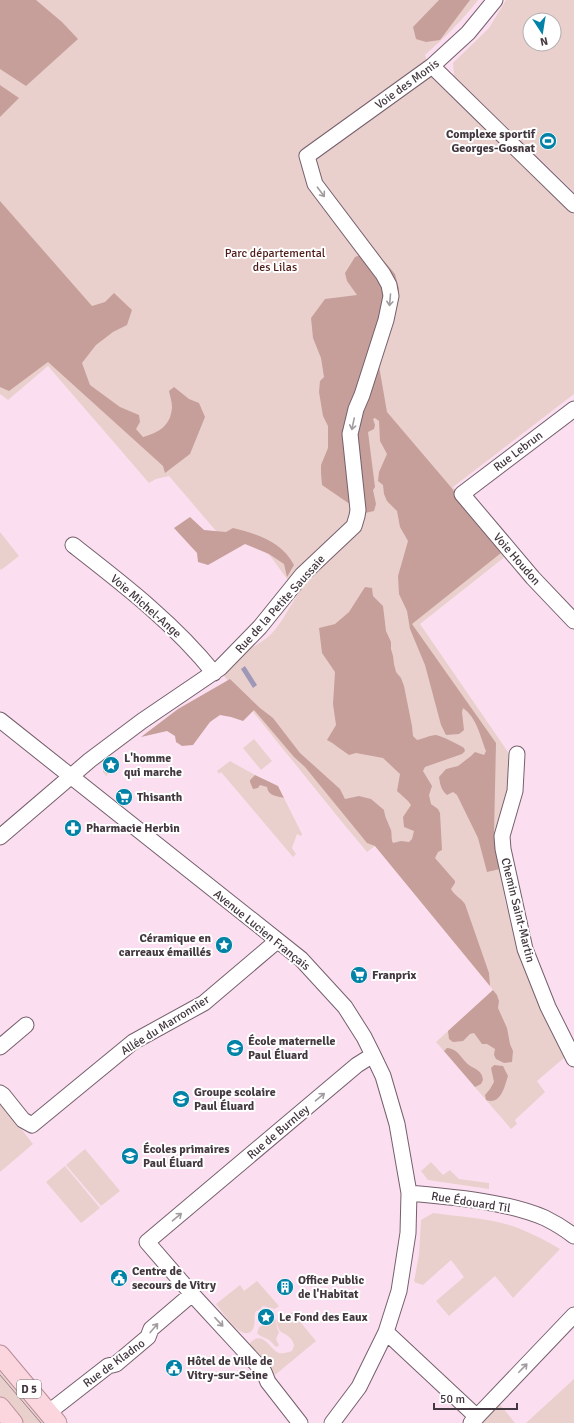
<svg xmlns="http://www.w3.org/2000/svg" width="574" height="1423" font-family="Signika,sans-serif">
	<rect width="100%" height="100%" fill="#fbdff0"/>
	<path fill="#ead0cc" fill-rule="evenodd" d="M 0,0 L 478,0 C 462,21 444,38 425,55 L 433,78 L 574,215 L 574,394 L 453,487 L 504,549 L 506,556 L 420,624 L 508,752 L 510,790 L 496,833 L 505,901 L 518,948 L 565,1057 L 537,1081 L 545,1092 L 515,1120 L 517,1124 L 511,1129 L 436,1042 L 493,990 L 375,846 L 367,852 L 342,822 L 220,671 C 235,657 252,649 268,637 C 279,628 290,606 298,594 L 271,557 L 257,543 L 222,538 L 169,476 L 156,479 L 149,483 L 48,366 L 8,400 L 0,394 Z
		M 506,0 L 574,0 L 574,192 L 454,76 L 453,63 L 489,28 ZM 530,20 L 554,20 L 554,44 L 530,44 Z
		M 0,532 L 19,556 L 1,570 L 0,568 Z
		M 254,739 L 272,761 L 261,770 L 243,748 Z
		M 114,760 L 118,765 L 106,776 L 103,772 L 103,768 Z
		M 230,761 L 255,775 L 250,780 L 258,788 L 260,784 L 267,787 C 269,795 277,796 284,798 L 302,834 L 301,836 L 297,834 L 292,848 L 296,854 L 293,857 L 221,772 L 219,774 L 217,771 Z
		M 0,1102 L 33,1144 L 0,1172 Z
		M 85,1149 L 120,1191 L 101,1206 L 66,1165 Z
		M 431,1162 L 443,1175 L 450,1170 L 459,1179 L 489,1183 L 489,1189 L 428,1180 L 421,1171 Z
		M 65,1166 L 100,1208 L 81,1223 L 46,1182 Z
		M 433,1213 C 461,1217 492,1218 518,1228 C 533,1234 547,1241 560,1249 L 513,1298 L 495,1276 L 449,1316 L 436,1301 L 464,1277 L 451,1260 L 423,1285 L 414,1282 L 419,1254 L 421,1220 Z
		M 257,1281 L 279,1306 L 275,1309 L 263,1306 L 259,1310 L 256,1311 C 253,1316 256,1324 253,1329 C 243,1345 222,1311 216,1304 L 240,1285 L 244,1291 Z
		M 267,1311 L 269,1312 L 271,1316 L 271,1320 L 268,1323 L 261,1322 L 259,1317 L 264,1311 Z
		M 292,1312 L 316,1341 L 275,1375 L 250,1346 L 250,1343 C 263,1329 270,1350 279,1353 C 283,1354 288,1352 292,1351 L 294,1345 C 292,1337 286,1335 280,1331 C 277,1326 275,1318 281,1316 L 284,1319 Z
		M 274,1319 L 276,1320 L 277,1328 L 279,1332 L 276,1339 L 279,1345 L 277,1347 C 274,1346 273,1343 269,1340 C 265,1337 260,1337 257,1333 L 259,1327 L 264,1325 L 271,1324 Z
		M 0,1364 L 50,1423 L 19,1423 L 0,1400 Z
		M 574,1379 L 574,1423 L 526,1423 Z
		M 498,1402 L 515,1423 L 477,1423 Z"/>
	<path fill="#c69f9a" d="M 0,0 L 36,0 L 62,22 L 78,39 L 26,86 L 0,69 Z
		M 439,0 L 470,0 L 440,40 L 426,42 L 416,39 L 413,27 Z
		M 0,85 L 19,98 L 0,117 Z
		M 0,201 L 92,306 L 105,302 L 114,293 L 132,310 L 127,325 L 113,332 L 96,345 L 82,363 L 90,385 L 120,407 L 139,415 L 140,422 L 136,429 L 143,437 C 158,433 171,426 172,407 C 172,402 170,396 169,391 L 174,387 L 189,399 L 199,403 L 205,417 L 190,454 L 165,473 L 163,466 L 48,362 L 9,391 L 0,387 Z
		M 369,252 L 384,261 L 395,274 L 399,289 L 397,304 L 379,366 L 387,412 L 450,486 L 501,553 L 412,624 L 496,743 L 494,835 L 500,869 L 487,872 L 478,838 L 457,795 L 453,792 L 447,795 C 441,790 440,784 439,777 L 446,769 L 458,766 L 471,756 L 475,752 L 484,755 L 486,751 C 480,736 477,718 463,708 L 462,712 L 464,730 L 459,734 L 446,735 L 441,725 L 425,665 L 410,629 L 407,611 L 399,594 L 398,576 L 408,541 L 400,527 L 397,511 L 387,501 L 384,494 L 383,485 L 378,481 L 379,472 L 387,454 L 380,441 L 379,421 L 375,418 L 373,419 L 375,425 L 374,429 L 368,432 L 375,487 L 373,490 L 376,504 L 374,511 L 365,513 L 357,509 L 322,485 L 321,473 L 321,465 L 328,448 L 328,426 L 323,416 L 319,392 L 320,381 L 324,377 L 321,358 L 313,338 L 311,318 L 325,299 L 357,295 L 347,281 L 345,273 L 355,257 Z
		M 190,517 L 204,530 L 226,532 L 233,528 C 257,534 282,542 294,565 L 287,577 L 284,564 L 269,554 L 245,544 L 208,565 L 198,562 L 197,553 L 174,528 Z
		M 365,587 L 372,588 L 373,596 L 383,606 L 386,631 L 391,642 L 391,649 L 393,656 L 394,664 L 396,672 L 401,678 L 404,686 L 412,726 L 413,736 L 417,740 C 423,739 430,735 436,735 C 442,736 458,744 464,748 L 465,751 L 462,754 L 425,767 L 423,771 L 432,786 L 429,795 L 431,804 L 438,809 L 440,813 L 442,850 L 438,852 L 435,858 L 455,881 L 455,883 L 451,889 C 455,896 461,898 465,904 L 489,973 L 490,986 L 375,846 L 367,843 L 305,767 L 294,757 L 254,710 L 243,721 L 231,717 L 220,715 L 210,722 L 193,745 L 182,746 L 176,742 L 175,736 L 167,731 L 141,737 L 178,709 L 230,679 L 260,708 L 273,718 L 300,753 L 340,789 L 345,799 L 359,796 L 371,799 L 384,810 C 385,818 388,822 391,830 C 392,834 391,839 393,843 L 401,841 L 409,842 L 412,839 L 414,831 L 404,827 L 403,817 L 411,805 L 408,801 L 397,791 L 400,774 L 383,758 L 356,753 L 349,755 C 341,750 335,744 327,740 L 336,725 L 333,704 L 335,672 L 322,653 L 319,628 L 335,624 L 349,612 Z
		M 255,775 L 278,786 L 284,798 C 277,796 268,796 267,787 L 260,785 L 258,788 L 253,789 L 250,782 L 250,780 Z
		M 493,990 L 497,995 L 499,1001 L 498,1008 L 507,1028 L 510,1044 L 513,1051 L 512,1062 L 504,1063 L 496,1059 L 494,1055 L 495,1049 L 487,1044 L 482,1044 L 474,1033 L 470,1034 L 463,1041 L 453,1042 L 449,1039 L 448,1031 Z
		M 447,1048 C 459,1049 461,1059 469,1065 C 476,1070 482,1070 483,1080 L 481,1084 L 475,1087 L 444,1051 Z
		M 494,1065 L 503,1066 L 508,1076 C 505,1085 501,1106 486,1100 L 485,1095 L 490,1089 L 494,1082 L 491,1068 Z"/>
	<path fill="#9e97b7" d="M 245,666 L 257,685 L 253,688 L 241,669 Z"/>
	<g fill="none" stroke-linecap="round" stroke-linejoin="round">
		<defs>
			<path id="minor" d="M 432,66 L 574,205
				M 574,409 L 462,494 L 533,578 L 574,621
				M 73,545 C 123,584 174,623 214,673
				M 0,720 L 301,959 L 345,1007 L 364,1037 L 373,1055 L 383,1076 L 397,1124 L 409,1193 L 408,1233 L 399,1291 L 386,1332 L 359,1387 L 332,1423
				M 517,754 L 515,791 L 502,836 L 503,849 L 525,949 L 548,1007 L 574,1059
				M 0,837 L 90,760 L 142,721 L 220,668 L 260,627 L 302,575 L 354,526 L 357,516 L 358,510 L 350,434 L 356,409 L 362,395 L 386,320 L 391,296 L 389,285 L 383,274 L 315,184 L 307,156 L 432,66 L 468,33 L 495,0
				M 0,1047 L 26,1025
				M 0,1093 L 3,1095 L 23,1120 L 32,1125 L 133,1042 L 204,1003 L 277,941
				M 409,1193 C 452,1197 505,1201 545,1218 C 555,1223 565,1229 574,1236
				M 386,1332 L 477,1417
				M 49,1412 L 108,1366 L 116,1364 L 148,1337 L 151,1329 L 192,1294
				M 300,1423 L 268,1382 L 264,1372 L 192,1294 L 147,1242 L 357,1065 L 373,1055
				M 471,1423 L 574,1315"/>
			<path id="major" d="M 0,1355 L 57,1423
				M 0,1407 L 13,1423"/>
		</defs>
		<use href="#minor" stroke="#765f6d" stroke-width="17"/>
		<use href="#major" stroke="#b98c98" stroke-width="21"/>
		<use href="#minor" stroke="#fff" stroke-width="15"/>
		<use href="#major" stroke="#fbd6de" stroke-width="19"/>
		<path stroke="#94828d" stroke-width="1" d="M 0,1375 L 41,1423"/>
	</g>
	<defs><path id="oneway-shaft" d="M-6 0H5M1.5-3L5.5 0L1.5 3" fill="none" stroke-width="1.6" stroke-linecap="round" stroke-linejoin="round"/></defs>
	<g stroke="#a19c9f">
		<use href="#oneway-shaft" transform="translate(321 192) rotate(53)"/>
		<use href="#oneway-shaft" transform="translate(390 300) rotate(95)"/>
		<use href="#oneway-shaft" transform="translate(353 424) rotate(102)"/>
		<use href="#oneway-shaft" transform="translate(320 1097) rotate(-40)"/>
		<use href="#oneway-shaft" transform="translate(177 1217) rotate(-40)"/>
		<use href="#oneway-shaft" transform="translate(219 1322) rotate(47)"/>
		<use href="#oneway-shaft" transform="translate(154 1328) rotate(-50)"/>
		<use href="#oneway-shaft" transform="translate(523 1368) rotate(-46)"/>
	</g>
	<defs>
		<symbol id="stadium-disc" viewBox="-11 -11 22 22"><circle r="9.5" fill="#0282a6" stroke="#fff"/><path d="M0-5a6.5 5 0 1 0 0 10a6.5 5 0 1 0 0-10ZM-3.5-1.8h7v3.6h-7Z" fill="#fff"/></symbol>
		<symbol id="sight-disc" viewBox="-11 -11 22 22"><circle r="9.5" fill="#0282a6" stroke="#fff"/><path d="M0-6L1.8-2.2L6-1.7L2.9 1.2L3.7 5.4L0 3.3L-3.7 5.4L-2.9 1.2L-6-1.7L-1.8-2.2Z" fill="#fff"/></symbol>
		<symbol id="supermarket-disc" viewBox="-11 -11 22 22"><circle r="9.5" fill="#0282a6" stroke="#fff"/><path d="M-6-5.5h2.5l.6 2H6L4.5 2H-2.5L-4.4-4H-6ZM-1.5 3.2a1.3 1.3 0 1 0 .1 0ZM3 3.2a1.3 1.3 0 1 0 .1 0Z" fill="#fff"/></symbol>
		<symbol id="pharmacy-disc" viewBox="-11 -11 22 22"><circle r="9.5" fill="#0282a6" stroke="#fff"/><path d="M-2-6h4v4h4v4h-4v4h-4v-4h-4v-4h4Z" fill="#fff"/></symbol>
		<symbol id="school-disc" viewBox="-11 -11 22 22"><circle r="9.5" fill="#0282a6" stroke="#fff"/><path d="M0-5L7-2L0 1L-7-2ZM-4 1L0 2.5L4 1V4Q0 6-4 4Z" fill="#fff"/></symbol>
		<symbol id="civic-disc" viewBox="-11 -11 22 22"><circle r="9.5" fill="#0282a6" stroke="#fff"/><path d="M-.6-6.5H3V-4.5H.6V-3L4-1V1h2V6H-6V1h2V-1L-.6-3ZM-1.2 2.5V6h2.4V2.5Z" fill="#fff"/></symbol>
		<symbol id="building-disc" viewBox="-11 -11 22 22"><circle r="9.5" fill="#0282a6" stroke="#fff"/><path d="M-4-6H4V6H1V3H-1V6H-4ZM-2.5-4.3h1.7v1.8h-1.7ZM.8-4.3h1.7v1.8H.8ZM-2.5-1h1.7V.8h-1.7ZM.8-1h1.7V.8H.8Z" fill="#fff"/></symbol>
	</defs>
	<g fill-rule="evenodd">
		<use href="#stadium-disc" x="538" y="131" width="20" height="20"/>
		<use href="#sight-disc" x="101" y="755" width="20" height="20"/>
		<use href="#supermarket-disc" x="114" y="787" width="20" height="20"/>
		<use href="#pharmacy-disc" x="63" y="818" width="20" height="20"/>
		<use href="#sight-disc" x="214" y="935" width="20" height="20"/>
		<use href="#supermarket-disc" x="349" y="965" width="20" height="20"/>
		<use href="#school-disc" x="225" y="1038" width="20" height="20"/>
		<use href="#school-disc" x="171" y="1089" width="20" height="20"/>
		<use href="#school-disc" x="120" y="1146" width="20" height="20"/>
		<use href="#civic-disc" x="109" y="1268" width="20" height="20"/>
		<use href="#building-disc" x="275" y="1277" width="20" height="20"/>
		<use href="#sight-disc" x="256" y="1307" width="20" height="20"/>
		<use href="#civic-disc" x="164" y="1358" width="20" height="20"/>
	</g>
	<g text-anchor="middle" stroke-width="4" stroke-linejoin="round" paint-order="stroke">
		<rect fill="#fff" stroke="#7b7479" stroke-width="1" x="17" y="1380" width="24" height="18" rx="3"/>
		<g font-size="11" font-weight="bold" fill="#43383f">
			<text x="29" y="1393">D 5</text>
		</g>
		<g font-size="12" fill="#43383f" stroke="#fff">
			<text transform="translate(407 84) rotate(-36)" y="4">Voie des Monis</text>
			<text transform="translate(518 451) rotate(-37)" y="4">Rue Lebrun</text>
			<text transform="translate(517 559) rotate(49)" y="4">Voie Houdon</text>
			<text transform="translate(280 604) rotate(-48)" y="4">Rue de la Petite Saussaie</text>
			<text transform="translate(146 606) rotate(41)" y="4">Voie Michel-Ange</text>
			<text transform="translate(518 910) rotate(76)" y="4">Chemin Saint-Martin</text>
			<text transform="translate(262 930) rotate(39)" y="4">Avenue Lucien Français</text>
			<text transform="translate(165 1025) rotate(-32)" y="4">Allée du Marronnier</text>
			<text transform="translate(278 1132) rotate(-40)" y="4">Rue de Burnley</text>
			<text transform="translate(471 1202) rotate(9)" y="4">Rue Édouard Til</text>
			<text transform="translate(114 1363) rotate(-36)" y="4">Rue de Kladno</text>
		</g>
		<g font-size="12" font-weight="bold" fill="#43383f" stroke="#fff" text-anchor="start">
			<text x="535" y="138" text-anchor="end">Complexe sportif<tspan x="535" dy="14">Georges-Gosnat</tspan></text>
			<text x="124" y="762">L'homme<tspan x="124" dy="14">qui marche</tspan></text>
			<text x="137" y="801">Thisanth</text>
			<text x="86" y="832">Pharmacie Herbin</text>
			<text x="211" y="942" text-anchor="end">Céramique en<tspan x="211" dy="14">carreaux émaillés</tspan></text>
			<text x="372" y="979">Franprix</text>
			<text x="248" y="1045">École maternelle<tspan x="248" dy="14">Paul Éluard</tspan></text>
			<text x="194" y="1096">Groupe scolaire<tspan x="194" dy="14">Paul Éluard</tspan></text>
			<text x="143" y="1153">Écoles primaires<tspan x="143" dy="14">Paul Éluard</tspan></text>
			<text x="132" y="1275">Centre de<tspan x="132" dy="14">secours de Vitry</tspan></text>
			<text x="298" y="1284">Office Public<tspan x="298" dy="14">de l'Habitat</tspan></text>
			<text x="279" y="1321">Le Fond des Eaux</text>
			<text x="187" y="1365">Hôtel de Ville de<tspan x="187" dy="14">Vitry-sur-Seine</tspan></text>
		</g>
		<g font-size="12" fill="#4f1d19" stroke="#fff">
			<text x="275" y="257">Parc départemental<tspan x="275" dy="14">des Lilas</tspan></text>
		</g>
	</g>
	<g transform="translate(542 32) rotate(168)"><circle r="19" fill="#ffffff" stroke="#b4afb2"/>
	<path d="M0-3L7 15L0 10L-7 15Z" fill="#0282a6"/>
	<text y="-6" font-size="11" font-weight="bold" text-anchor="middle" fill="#43383f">N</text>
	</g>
	<path d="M434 1403v6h83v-6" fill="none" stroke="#43383f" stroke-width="2"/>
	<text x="440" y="1403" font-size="12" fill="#43383f" stroke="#ffffff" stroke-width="3" paint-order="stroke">50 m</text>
</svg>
